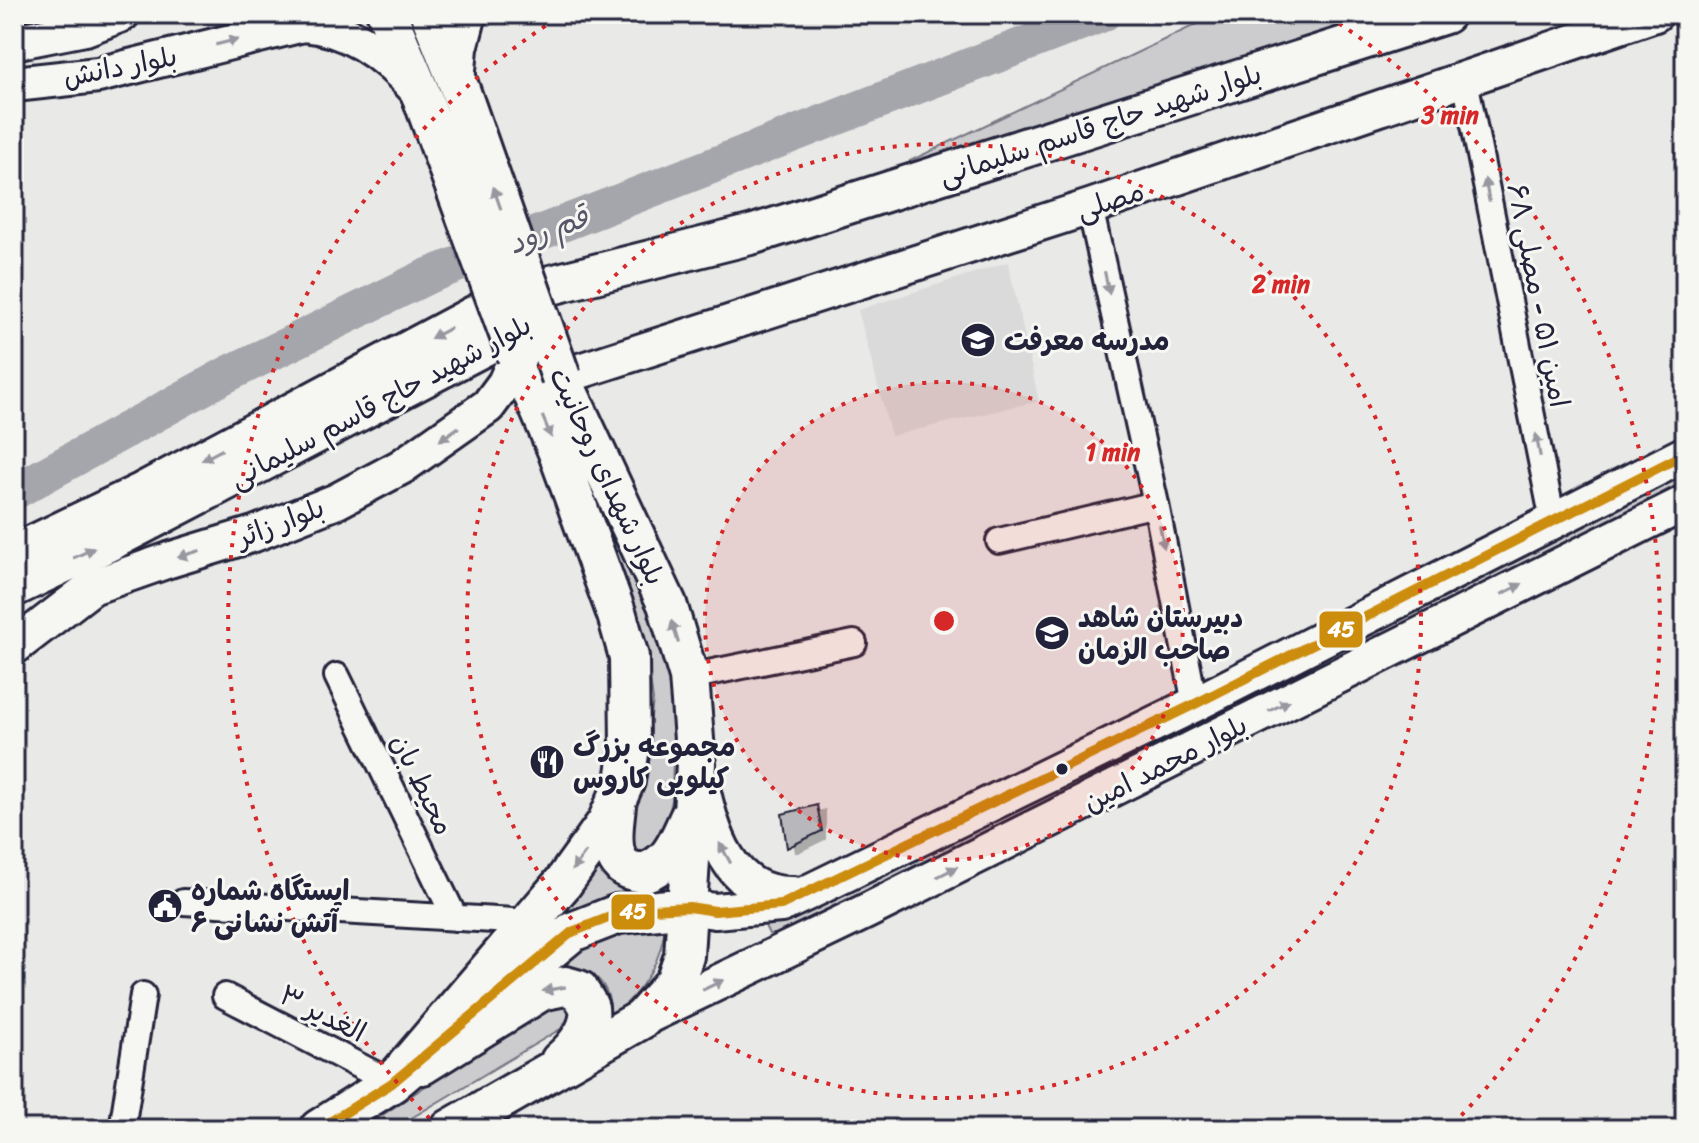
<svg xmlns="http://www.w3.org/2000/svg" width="1699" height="1143" font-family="Sriracha,'Playpen Sans Arabic',sans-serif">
	<defs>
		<filter id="shadow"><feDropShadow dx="9" dy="5" stdDeviation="0" flood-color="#0004"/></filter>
	</defs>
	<rect width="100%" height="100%" fill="#e9e9e7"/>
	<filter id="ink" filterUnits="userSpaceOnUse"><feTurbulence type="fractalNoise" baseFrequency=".0125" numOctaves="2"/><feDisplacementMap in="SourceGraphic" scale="16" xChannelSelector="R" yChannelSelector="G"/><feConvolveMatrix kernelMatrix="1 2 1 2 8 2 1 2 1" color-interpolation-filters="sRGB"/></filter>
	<g filter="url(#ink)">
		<path fill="#dadada" d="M 1008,262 L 1039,401 L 891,436 L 858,310 Z"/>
		<path fill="#ccccce" stroke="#777784" stroke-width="2" d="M 1218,14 L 1417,14 L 918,177 L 910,161 Z
			M 573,452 L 632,556 L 665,656 L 674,712 L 672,800 L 664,840 L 635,858 L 626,829 L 644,770 L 653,700 L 647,657 L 637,612 Z
			M 1685,465 L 1685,481 L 1317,670 L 841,907 L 777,934 L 769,934 L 766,928 L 766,920 Z
			M 603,853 L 673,857 L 671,885 L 606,896 L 540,930 Z
			M 665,923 C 663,963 639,995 609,1019 C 613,999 604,974 580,971 C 570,970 558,975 548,976 L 590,939 Z
			M 554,999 L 577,1006 L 572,1022 L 393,1129 L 362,1129 Z"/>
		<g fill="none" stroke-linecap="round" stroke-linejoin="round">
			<path stroke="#a5a5ac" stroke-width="36" d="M 14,492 L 226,375 L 428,276 L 1103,14"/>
		</g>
		<path fill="#b8b8bc" stroke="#22223b" stroke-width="2" filter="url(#shadow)" d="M 817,805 L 822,831 L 787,848 L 782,814 Z"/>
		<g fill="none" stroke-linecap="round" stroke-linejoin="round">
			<defs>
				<path id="minor" d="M 1465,80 L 1553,521
					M 1090,207 L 1156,504 L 1195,704
					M 999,541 L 1156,504
					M 337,676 L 455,918
					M 689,677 L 854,643
					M 183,902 L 530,922
					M 225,996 L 392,1083
					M 122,1129 L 143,995"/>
				<path id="secondary" d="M 14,42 L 85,28 L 122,14
					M 457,81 L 460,48 L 469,14
					M 14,84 L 98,75 L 303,24 C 349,27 388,57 417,90
					M 561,377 L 1090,207 L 1655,14
					M 14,647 L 92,587 L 169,560 L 254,534 L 337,501 L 401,467 L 488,406 L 505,383 L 517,356
					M 700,780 C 712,832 728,896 793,894
					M 689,907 L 715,911 L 781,905 L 813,890 L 1195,704 L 1685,454
					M 646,1017 L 867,911 L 1685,503"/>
				<path id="primary" d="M 387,14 L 422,97
					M 430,14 L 457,81
					M 14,554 L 143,492 L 515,294 L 754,234 L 1445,14
					M 14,587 L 116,538 L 536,319
					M 616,805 C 614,826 606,865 633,871 C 646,875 656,868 666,859 C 677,848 683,830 690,816
					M 485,1004 L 572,932 L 618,914 L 689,907
					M 422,1065 L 541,991 L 565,986 L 579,990 C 581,995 588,1003 589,1008 C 592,1029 574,1049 560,1061
					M 392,1083 L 563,883 L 607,822 L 625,781 L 630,747 L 629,657 L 617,615 L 557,450 L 517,356
					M 319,1129 L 392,1083 L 411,1067
					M 450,1129 L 642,1019 L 675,982 L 684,956 L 696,764 L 689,677 L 667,604 L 561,377"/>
			</defs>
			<use href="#minor" stroke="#22223b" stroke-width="30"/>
			<use href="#secondary" stroke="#22223b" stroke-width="40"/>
			<use href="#primary" stroke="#22223b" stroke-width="44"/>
			<use href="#minor" stroke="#f6f6f2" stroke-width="24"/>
			<use href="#secondary" stroke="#f6f6f2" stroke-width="34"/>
			<use href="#primary" stroke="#f6f6f2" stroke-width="38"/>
			<defs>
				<path id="primary-bridge" d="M 457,81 L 561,377
					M 422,97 L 517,356"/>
			</defs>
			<use href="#primary-bridge" stroke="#22223b" stroke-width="44" stroke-linecap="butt"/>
			<use href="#primary-bridge" stroke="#f6f6f2" stroke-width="38"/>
			<defs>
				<path id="bus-1" d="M 319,1129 L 392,1083 L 572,932 L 618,914 L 652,909 L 689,907 L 715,911 L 781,905 L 1195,704 L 1685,454"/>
			</defs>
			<use href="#bus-1" stroke="#f6f6f2" stroke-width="16"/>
			<use href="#bus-1" stroke="#cc8c0c" stroke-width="10"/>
		</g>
		<defs><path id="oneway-solid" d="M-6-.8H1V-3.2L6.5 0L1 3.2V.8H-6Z" transform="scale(2)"/></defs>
		<g fill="#9797a0">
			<use href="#oneway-solid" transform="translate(227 42) rotate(-14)"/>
			<use href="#oneway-solid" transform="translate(1487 190) rotate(-101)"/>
			<use href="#oneway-solid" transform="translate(497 198) rotate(-109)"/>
			<use href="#oneway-solid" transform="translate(1107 283) rotate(78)"/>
			<use href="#oneway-solid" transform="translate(441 333) rotate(152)"/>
			<use href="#oneway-solid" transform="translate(547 427) rotate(67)"/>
			<use href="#oneway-solid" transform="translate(449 434) rotate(145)"/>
			<use href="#oneway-solid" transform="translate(1538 445) rotate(-101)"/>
			<use href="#oneway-solid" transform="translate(212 455) rotate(152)"/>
			<use href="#oneway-solid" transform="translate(1162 537) rotate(79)"/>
			<use href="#oneway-solid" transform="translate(84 553) rotate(-25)"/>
			<use href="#oneway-solid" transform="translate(189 554) rotate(163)"/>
			<use href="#oneway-solid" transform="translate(1512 589) rotate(-27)"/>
			<use href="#oneway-solid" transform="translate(675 632) rotate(-107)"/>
			<use href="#oneway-solid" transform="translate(1279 706) rotate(-27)"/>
			<use href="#oneway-solid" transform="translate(725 853) rotate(-119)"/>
			<use href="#oneway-solid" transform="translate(579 861) rotate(126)"/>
			<use href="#oneway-solid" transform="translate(947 872) rotate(-27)"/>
			<use href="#oneway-solid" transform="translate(713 985) rotate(-26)"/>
			<use href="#oneway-solid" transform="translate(554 989) rotate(170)"/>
		</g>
	</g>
	<circle cx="944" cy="621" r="239" fill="#d62828" fill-opacity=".12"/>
	<g fill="none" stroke="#d62828" stroke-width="4" stroke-dasharray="4 8">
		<circle cx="944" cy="621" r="239"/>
		<circle cx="944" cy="621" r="477"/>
		<path d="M438 1127A716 716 0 0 1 559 17M1329 17A716 716 0 0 1 1450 1127"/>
	</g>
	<defs>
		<symbol id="school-disc" viewBox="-11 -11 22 22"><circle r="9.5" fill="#22223b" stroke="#f6f6f2"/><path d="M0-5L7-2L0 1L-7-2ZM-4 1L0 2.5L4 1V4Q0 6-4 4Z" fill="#fff"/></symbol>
		<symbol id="restaurant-disc" viewBox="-11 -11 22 22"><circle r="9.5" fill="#22223b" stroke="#f6f6f2"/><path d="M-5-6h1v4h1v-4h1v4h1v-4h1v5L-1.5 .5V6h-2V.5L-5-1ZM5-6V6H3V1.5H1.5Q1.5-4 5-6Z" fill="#fff"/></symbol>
		<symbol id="civic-disc" viewBox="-11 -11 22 22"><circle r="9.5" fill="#22223b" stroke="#f6f6f2"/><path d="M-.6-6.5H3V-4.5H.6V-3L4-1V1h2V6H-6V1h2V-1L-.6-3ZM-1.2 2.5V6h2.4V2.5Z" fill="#fff"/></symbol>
	</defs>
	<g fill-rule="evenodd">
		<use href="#school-disc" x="958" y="320" width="40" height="40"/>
		<use href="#school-disc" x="1032" y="613" width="40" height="40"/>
		<use href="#restaurant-disc" x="527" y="742" width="40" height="40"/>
		<use href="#civic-disc" x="145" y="886" width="40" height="40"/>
	</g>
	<circle fill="#22223b" stroke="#f6f6f2" stroke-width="3" cx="1062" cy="769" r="7"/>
	<g text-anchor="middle" stroke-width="6" stroke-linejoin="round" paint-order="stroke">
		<g font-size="28" fill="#22223b" stroke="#f6f6f2">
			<text transform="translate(120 66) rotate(-11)" y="10">بلوار دانش</text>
			<text transform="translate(1100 124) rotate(-18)" y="10">بلوار شهید حاج قاسم سلیمانی</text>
			<text transform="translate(1110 200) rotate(-18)" y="10">مصلی</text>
			<text transform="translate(1539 295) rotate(79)" y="10">امین ۵۱ - مصلی ۶۸</text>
			<text transform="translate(380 401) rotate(-28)" y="10">بلوار شهید حاج قاسم سلیمانی</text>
			<text transform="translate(608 476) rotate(65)" y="10">بلوار شهدای روحانیت</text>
			<text transform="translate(280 522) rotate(-21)" y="10">بلوار زائر</text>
			<text transform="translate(1165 763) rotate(-27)" y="10">بلوار محمد امین</text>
			<text transform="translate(423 784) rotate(64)" y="10">محیط بان</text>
			<text transform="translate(323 1013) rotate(27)" y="10">الغدیر ۳</text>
		</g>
		<g font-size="28" font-weight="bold" fill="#22223b" stroke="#f6f6f2" text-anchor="start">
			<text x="1004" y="350">مدرسه معرفت</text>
			<text x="1078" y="627">دبیرستان شاهد<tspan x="1078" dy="32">صاحب الزمان</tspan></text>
			<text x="573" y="756">مجموعه بزرگ<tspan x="573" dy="32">کیلویی کاروس</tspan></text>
			<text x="191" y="900">ایستگاه شماره<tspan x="191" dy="32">۶ آتش نشانی</tspan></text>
		</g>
		<g font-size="30" font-style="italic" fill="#565668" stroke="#f6f6f2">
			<text transform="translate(548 230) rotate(-21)" y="10">قم رود</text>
		</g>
	</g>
	<circle cx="944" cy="621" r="12" fill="#d62828" stroke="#f6f6f2" stroke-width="4"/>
	<g font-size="24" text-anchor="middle" font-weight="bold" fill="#d62828" stroke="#f6f6f2" stroke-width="6" stroke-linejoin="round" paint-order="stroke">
		<text x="1450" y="123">3 min</text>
		<text x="1281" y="292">2 min</text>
		<text x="1113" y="460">1 min</text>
	</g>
	<g stroke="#f6f6f2" stroke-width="3">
		<rect x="1318" y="610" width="46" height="39" rx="8" fill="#cc8c0c"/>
		<rect x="610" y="893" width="46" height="38" rx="8" fill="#cc8c0c"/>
	</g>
	<g font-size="22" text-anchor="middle" font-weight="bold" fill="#fff">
		<text x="1341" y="637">45</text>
		<text x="633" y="919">45</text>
	</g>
	<rect width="1699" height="1143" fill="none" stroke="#f6f6f2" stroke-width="48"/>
	<rect x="24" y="24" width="1651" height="1095" fill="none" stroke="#22223b" stroke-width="3" filter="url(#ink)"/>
</svg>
